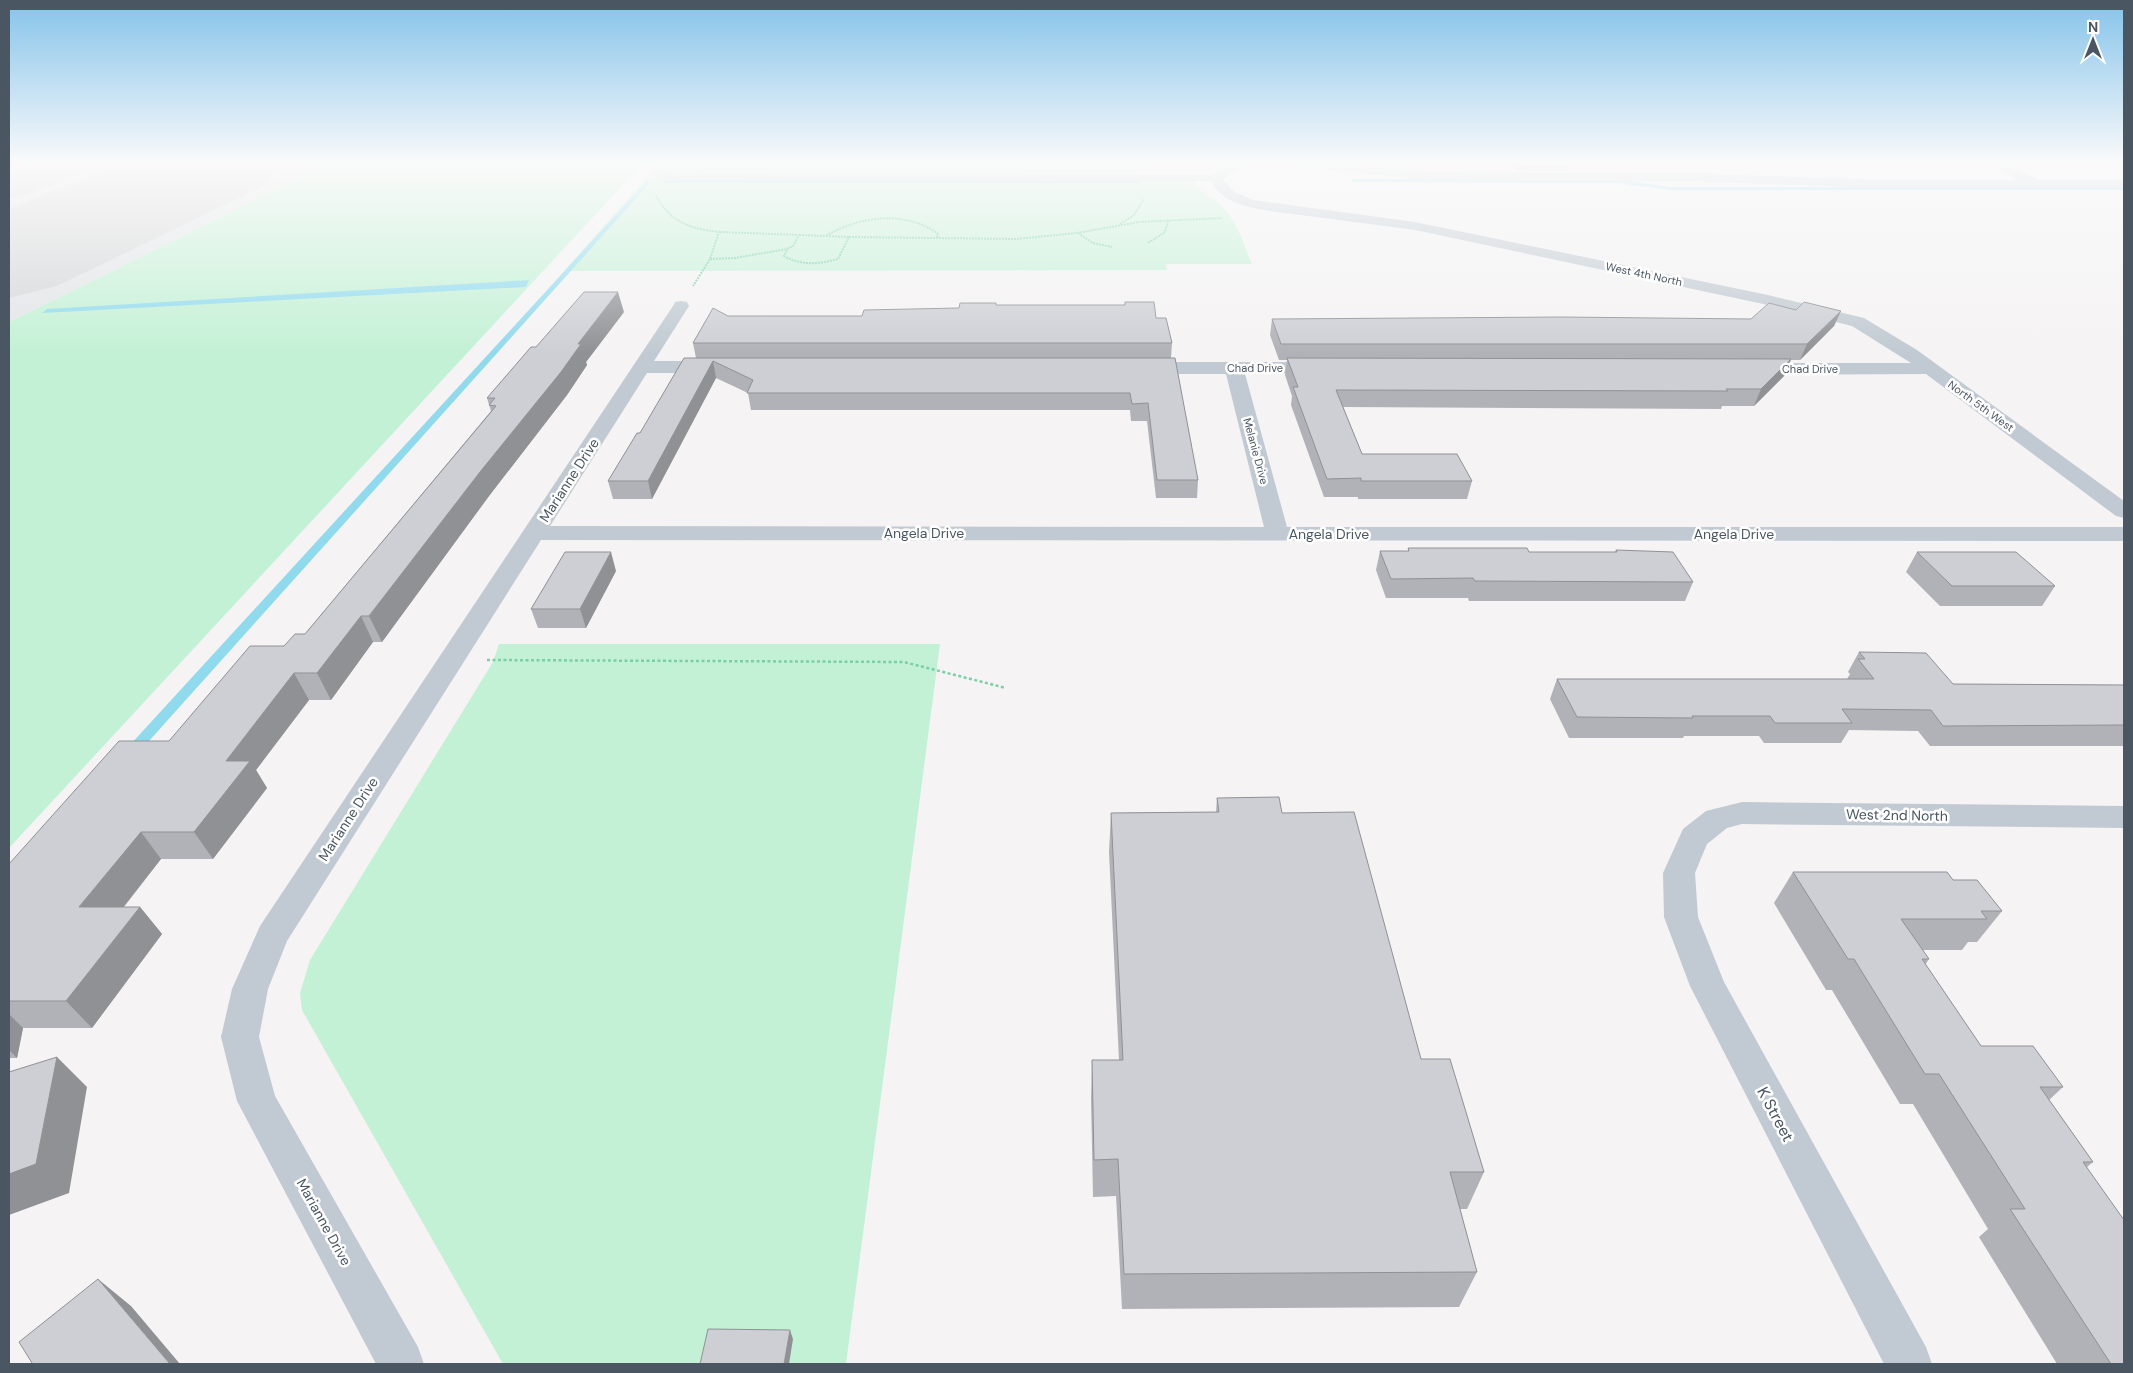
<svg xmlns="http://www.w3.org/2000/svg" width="2133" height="1373" font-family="'DM Sans',sans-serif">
	<rect width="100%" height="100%" fill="#f5f3f3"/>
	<path fill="#e2e4e7" d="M 9,162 L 333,162 L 9,322 Z"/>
	<path fill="#c3f1d5" d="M 333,162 L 644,162 L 9,848 L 9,322 Z
		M 660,162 L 1151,162 L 1137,170 L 1133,178 L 1191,178 C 1202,197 1217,197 1228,213 C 1239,227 1245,248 1252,264 L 1166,264 L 1167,270 L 564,271 Z
		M 499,644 L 940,644 L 846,1364 L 503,1364 L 302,1010 L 300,993 L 310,960 L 493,662 Z"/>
	<path fill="#90daee" d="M 686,162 L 795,162 L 783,167 L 766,169 L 718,170 L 685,167 Z
		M 1350,179 L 1617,179 L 1669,187 L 2124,187 L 2124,190 L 1672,190 L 1617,183 L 1354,182 Z
		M 662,180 L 1139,180 L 1140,183 L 665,183 Z
		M 647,181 L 648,185 L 9,897 L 9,877 Z
		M 529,280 L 526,287 L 42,313 L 47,309 Z"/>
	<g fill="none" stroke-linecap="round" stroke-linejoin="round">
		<path fill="#d5d6d8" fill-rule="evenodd" d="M 28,162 L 92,162 L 86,172 L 26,195 L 9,199 L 9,169 Z"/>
		<path fill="#d5d6d8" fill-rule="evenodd" d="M 125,162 L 280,162 L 264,186 L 57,286 L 9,298 L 9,209 Z"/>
		<path stroke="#7ad0a6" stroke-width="2" stroke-dasharray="2 1" stroke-linecap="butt" d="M 656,196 C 670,222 691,229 719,232 L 710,259 L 693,286
			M 1120,224 L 1134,215 L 1144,199
			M 1078,233 L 1093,243 L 1112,247
			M 826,236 C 858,216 907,210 938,234 L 937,239
			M 849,237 L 1016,239 L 1077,233 L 1139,222 L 1222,218
			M 1148,243 L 1165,232 L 1168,221
			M 787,250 L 784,256 C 801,266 820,264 838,259 L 849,237 L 799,235
			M 710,259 L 735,258 L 787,249 L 793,246 L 799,235 L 720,232"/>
		<path stroke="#7ad0a6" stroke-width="2.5" stroke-dasharray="3 2.5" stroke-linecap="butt" d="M 487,660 L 904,662 L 1006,688"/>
		<path fill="#c1cad2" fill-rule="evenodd" d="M 656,162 L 666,162 L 660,170 L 669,174 L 1216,175 L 1221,178 L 1216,181 L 669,180 L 654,176 L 650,170 Z"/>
		<path fill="#c1cad2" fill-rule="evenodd" d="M 1234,162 L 1261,162 L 1259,165 L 1238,169 L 1223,179 L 1234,192 L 1253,200 L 1415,222 L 1768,295 L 1864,318 L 1917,350 L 2124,501 L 2124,518 L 2116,516 L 1926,374 L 1750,375 L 1743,373 L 1741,369 L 1743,365 L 1750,363 L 1911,363 L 1852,326 L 1768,305 L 1415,230 L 1263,210 C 1240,205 1220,201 1209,178 L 1220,169 Z
			M 1288,162 L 1330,162 L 1426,172 L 1684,173 L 1883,180 L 2019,180 L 1986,162 L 2002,162 L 2039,180 L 2124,180 L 2124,188 L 1883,188 L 1684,181 L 1426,180 L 1294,166 Z
			M 681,301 L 687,302 L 689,306 L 654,361 L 717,361 L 724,363 L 726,367 L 724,371 L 717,373 L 647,373 L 550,526 L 1264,527 L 1226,374 L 1140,374 L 1133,372 L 1131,368 L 1133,364 L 1140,362 L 1324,362 L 1331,364 L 1333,368 L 1331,372 L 1245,374 L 1287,527 L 2124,527 L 2124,541 L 541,540 L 287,941 L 268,989 L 259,1037 L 275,1096 L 418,1347 L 424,1364 L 376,1364 L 237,1101 L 221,1037 L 232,989 L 260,926 L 673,306 L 675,302 Z
			M 1742,802 L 2124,806 L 2124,828 L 1742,824 L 1727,828 L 1707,844 L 1695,873 L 1698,917 L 1724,982 L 1926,1347 L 1932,1364 L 1884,1364 L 1690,986 L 1664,917 L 1663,873 L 1683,829 L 1706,811 Z"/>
	</g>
	<path fill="#b0b2b7" d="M 1509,162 L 1569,162 L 1567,171 L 1517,170 Z
		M 1125,302 L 1156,318 L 1172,343 L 1171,358 L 1198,480 L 1197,498 L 1156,498 L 1147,421 L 1131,421 L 1130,410 L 751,410 L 748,393 L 716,378 L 652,499 L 613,499 L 608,481 L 640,433 L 696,358 L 693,343 L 728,316 L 862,316 L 996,305 L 1125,305 Z
		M 1796,310 L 1841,311 L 1834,326 L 1800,360 L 1791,360 L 1784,376 L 1754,406 L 1722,406 L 1721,409 L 1343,407 L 1362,454 L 1472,481 L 1467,499 L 1358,499 L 1358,497 L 1324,497 L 1291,405 L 1292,396 L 1285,375 L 1287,360 L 1279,360 L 1270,335 L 1272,319 L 1751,319 Z
		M 624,312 L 586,362 L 587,365 L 567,395 L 489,496 L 382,642 L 373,642 L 331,700 L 309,700 L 256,770 L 267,788 L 213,859 L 161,859 L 124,907 L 140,907 L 162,934 L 92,1028 L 23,1028 L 17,1058 L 9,1058 L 9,864 L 169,741 L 284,646 L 305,634 L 491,411 L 487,398 L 536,347 Z
		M 1408,548 L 1529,552 L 1615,552 L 1616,550 L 1693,582 L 1685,601 L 1469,601 L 1468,598 L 1386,598 L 1376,570 L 1380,551 L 1408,551 Z
		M 1917,552 L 2055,586 L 2042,606 L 1940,606 L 1906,572 Z
		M 616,571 L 586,628 L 538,628 L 531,609 Z
		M 1859,652 L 1953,684 L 2124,685 L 2124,746 L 1930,746 L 1918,731 L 1849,730 L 1841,743 L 1764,743 L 1759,736 L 1684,736 L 1683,738 L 1569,738 L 1550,699 L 1557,679 L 1847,679 L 1850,674 L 1848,672 Z
		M 1217,798 L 1282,813 L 1484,1172 L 1467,1209 L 1460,1209 L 1477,1272 L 1459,1307 L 1122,1309 L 1116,1196 L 1093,1197 L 1091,1099 L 1092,1060 L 1119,1060 L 1109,852 L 1111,813 L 1216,812 Z
		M 1793,872 L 1953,880 L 2002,911 L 1977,942 L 1968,942 L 1962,950 L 1923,950 L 1929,959 L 1925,965 L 1981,1046 L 2063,1087 L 2049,1100 L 2093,1162 L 2087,1167 L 2124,1364 L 2057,1364 L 1979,1237 L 1988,1229 L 1913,1104 L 1900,1104 L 1832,990 L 1826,990 L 1774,903 Z"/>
	<path fill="#909195" d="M 618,292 L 624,312 L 586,362 L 587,365 L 567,395 L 489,496 L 382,642 L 369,616 L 578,344 Z
		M 1841,311 L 1834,326 L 1800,360 L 1807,344 Z
		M 1791,359 L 1784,376 L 1754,406 L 1761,389 Z
		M 713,361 L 716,378 L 652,499 L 648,481 Z
		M 611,552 L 616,571 L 586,628 L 580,609 Z
		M 361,616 L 373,642 L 331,700 L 317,673 Z
		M 294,673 L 309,700 L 256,770 L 267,788 L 213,859 L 194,832 L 226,761 Z
		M 141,832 L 161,859 L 102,934 L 79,907 Z
		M 140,907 L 162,934 L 92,1028 L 66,1001 Z
		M 9,1014 L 23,1028 L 17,1058 L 9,1050 Z
		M 57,1057 L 87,1087 L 69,1193 L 9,1215 L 9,1174 Z
		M 98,1279 L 131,1306 L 180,1364 L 170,1364 Z
		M 790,1330 L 793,1339 L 789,1364 L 784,1364 Z"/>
	<path fill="#cdcfd5" stroke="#909195" d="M 584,292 L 618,292 L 578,344 L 581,344 L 561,372 L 480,472 L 369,616 L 361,616 L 317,673 L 294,673 L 226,761 L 250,761 L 194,832 L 141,832 L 79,907 L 140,907 L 66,1001 L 9,1001 L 9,864 L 119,741 L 169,741 L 250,646 L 284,646 L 295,634 L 305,634 L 496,406 L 489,405 L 495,398 L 487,398 L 531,347 L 536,347 Z
		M 1125,302 L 1154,302 L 1156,318 L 1166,318 L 1172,343 L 693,343 L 713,308 L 728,316 L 862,316 L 864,310 L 959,308 L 960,303 L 996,303 L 996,305 L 1125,305 Z
		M 1804,302 L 1841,311 L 1807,344 L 1281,344 L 1272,319 L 1562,317 L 1751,319 L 1769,303 L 1796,310 Z
		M 684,358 L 1175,358 L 1198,480 L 1157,480 L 1148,403 L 1132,404 L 1130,393 L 747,393 L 753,380 L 713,361 L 648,481 L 608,481 L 637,433 L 640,433 Z
		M 1287,358 L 1791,359 L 1761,389 L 1726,389 L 1728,391 L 1336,390 L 1362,454 L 1457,454 L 1472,481 L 1361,481 L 1361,478 L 1327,479 L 1293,387 L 1298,387 Z
		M 1408,548 L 1527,548 L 1529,552 L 1617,552 L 1616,550 L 1673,552 L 1693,582 L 1475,581 L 1473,578 L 1391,579 L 1380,551 L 1409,551 Z
		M 565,552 L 611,552 L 580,609 L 531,609 Z
		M 1917,552 L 2016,552 L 2055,586 L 1952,586 Z
		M 1859,652 L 1926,653 L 1953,684 L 2124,685 L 2124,725 L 1943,726 L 1931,710 L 1842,709 L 1852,723 L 1775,723 L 1770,716 L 1692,716 L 1693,718 L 1577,717 L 1557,679 L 1874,679 L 1858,659 L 1865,659 Z
		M 1279,797 L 1282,813 L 1354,812 L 1421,1059 L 1450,1059 L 1484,1172 L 1450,1172 L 1477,1272 L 1124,1274 L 1118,1159 L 1094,1160 L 1092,1060 L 1123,1060 L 1111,813 L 1219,812 L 1217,798 Z
		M 1793,872 L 1947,872 L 1953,880 L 1977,880 L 2002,911 L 1981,911 L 1987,919 L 1901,919 L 1929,959 L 1922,959 L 1981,1046 L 2033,1046 L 2063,1087 L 2040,1087 L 2093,1162 L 2083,1162 L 2124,1220 L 2124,1364 L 2111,1364 L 2010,1209 L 2025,1209 L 1939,1074 L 1925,1074 L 1854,959 L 1848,959 Z
		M 57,1057 L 36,1164 L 9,1174 L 9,1072 Z
		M 98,1279 L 170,1364 L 31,1364 L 32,1363 L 19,1342 Z
		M 708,1329 L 790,1330 L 784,1364 L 700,1364 Z"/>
	<linearGradient id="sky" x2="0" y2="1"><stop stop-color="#85c3ea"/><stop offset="0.46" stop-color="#fafafa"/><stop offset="1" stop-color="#fafafa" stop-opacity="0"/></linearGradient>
	<rect width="2133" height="354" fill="url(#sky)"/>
	<g text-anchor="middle" stroke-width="5" stroke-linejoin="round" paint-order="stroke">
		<g font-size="11" fill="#4a5661" stroke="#fff">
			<text transform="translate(1644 274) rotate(12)" y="4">West 4th North</text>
			<text x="1255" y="372">Chad Drive</text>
			<text x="1810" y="373">Chad Drive</text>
			<text transform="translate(1981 406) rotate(36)" y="4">North 5th West</text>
			<text transform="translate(1256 451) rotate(75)" y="4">Melanie Drive</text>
		</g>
		<g font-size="14" fill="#4a5661" stroke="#fff">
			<text transform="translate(569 480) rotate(-57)" y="5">Marianne Drive</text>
			<text x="924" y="538">Angela Drive</text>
			<text x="1329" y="539">Angela Drive</text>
			<text x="1734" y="539">Angela Drive</text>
			<text transform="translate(1897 815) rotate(1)" y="5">West 2nd North</text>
			<text transform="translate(348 819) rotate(-57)" y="5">Marianne Drive</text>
			<text transform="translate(324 1222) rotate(61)" y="5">Marianne Drive</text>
		</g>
		<g font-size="16" fill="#4a5661" stroke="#fff">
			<text transform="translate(1776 1114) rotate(62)" y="6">K Street</text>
		</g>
	</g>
	<rect width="2133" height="1373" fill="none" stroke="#4a5661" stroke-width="20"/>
	<g transform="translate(2093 40)" stroke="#ffffff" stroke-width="4" paint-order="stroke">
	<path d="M0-4L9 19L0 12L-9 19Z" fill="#4a5661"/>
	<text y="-8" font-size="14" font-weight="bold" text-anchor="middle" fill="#4a5661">N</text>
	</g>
</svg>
